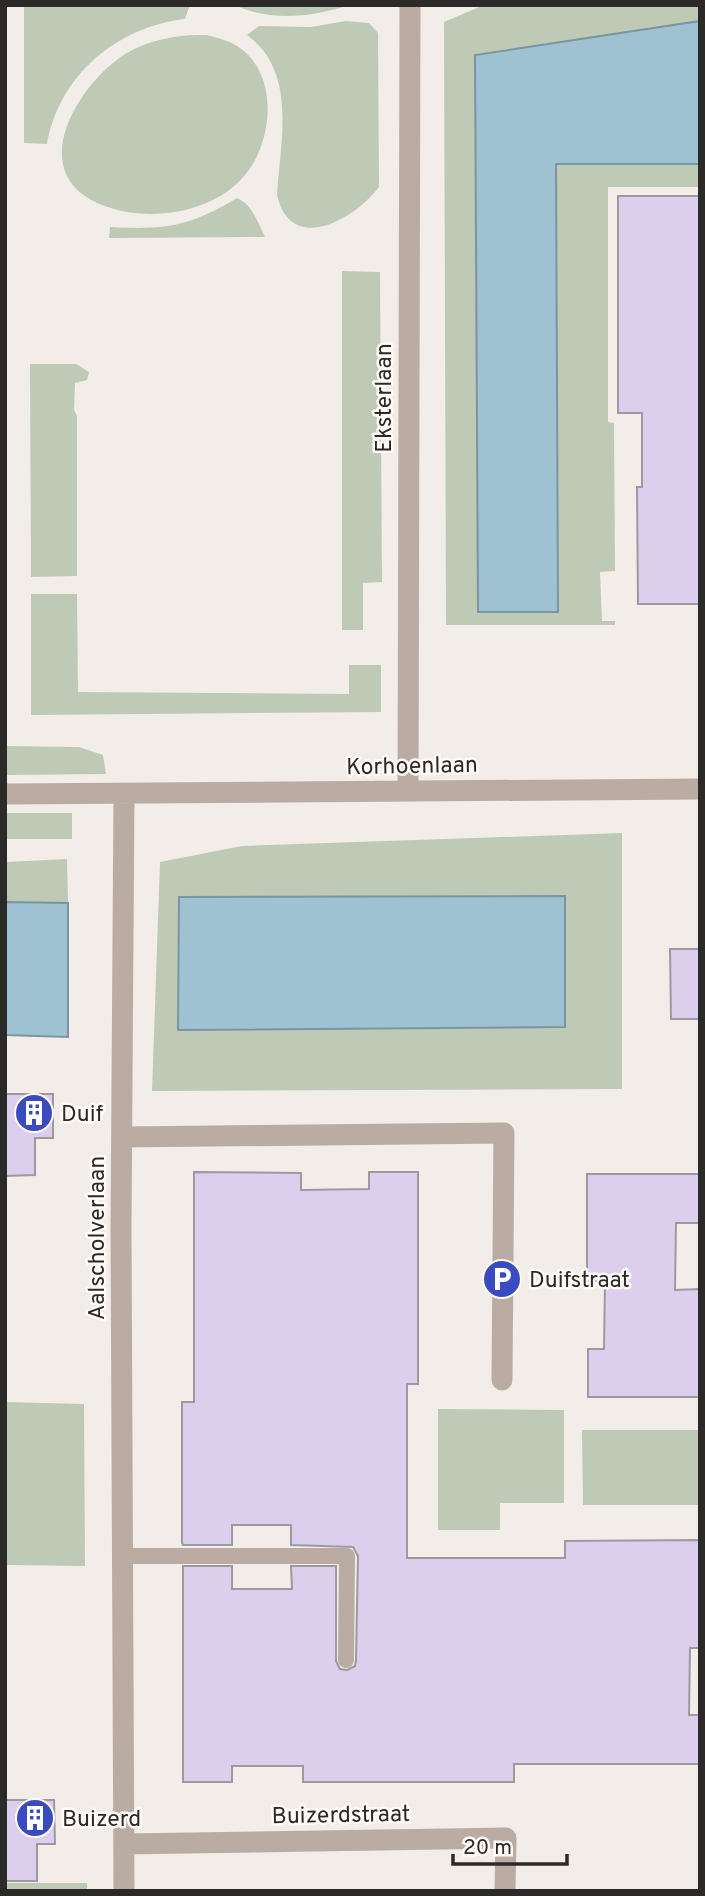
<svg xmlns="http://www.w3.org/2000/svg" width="705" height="1896" font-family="Overpass,sans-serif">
	<rect width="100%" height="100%" fill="#f3ede9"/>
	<path fill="#becab6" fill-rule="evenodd" d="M 24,5 L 190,5 L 185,19 C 116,27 59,76 47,144 L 24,143 Z
		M 234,5 L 350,5 C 311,17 272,22 234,5 Z
		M 484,5 L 700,5 L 700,21 L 476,54 L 478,612 L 558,612 L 556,164 L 700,164 L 700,187 L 608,187 L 608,422 L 614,423 L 615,571 L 600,572 L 602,621 L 615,621 L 615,625 L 446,625 L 444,22 Z
		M 346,21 L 369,23 L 378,33 L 379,187 C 355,219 291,256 277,195 C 280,142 298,72 247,35 L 259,26 L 311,27 Z
		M 207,35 C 217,38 228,40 237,46 C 279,72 274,141 245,175 C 213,214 147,223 102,205 C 23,174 77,85 125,54 C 150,39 179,34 207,35 Z
		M 237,198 C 252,204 258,223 265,237 L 109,238 L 110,227 C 164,230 189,227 237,198 Z
		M 342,271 L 380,272 L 382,582 L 363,583 L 363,630 L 342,630 Z
		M 30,364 L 76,364 L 89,372 L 87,380 L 75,383 L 74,410 L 77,416 L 77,576 L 31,577 Z
		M 31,594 L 77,594 L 78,692 L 349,694 L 349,665 L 381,665 L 381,712 L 31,715 Z
		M 5,746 L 79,747 L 103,755 L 106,774 L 5,775 Z
		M 5,813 L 72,813 L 72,839 L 5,839 Z
		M 622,833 L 622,1089 L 152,1091 L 160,862 L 242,846 ZM 565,896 L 564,1027 L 178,1030 L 179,898 Z
		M 67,859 L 68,903 L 5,901 L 5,862 Z
		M 5,1402 L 84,1404 L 85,1566 L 5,1565 Z
		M 438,1409 L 564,1410 L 564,1503 L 500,1503 L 500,1530 L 438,1530 Z
		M 582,1430 L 700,1430 L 700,1505 L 583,1505 Z
		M 5,1883 L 87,1883 L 87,1891 L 5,1891 Z"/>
	<path fill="#9ec2d2" stroke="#7c949f" stroke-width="2" d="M 700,21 L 700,164 L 556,164 L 558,612 L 478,612 L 475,55 Z
		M 565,896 L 565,1027 L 178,1030 L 179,897 Z
		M 5,902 L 68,903 L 68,1037 L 5,1035 Z"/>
	<path fill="#dccfee" stroke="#9c999f" stroke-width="2" d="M 618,196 L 700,196 L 700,604 L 638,604 L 637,487 L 642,487 L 642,413 L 618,413 Z
		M 670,949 L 700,949 L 700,1019 L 671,1019 Z
		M 5,1094 L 53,1094 L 53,1138 L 35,1138 L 35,1175 L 5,1176 Z
		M 194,1172 L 301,1173 L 301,1190 L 369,1189 L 369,1172 L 418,1172 L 418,1384 L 407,1384 L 407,1558 L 565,1558 L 565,1541 L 700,1540 L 700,1648 L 690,1648 L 689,1715 L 700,1715 L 700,1764 L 514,1764 L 514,1782 L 303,1782 L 303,1766 L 232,1766 L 232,1782 L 183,1782 L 183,1566 L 232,1566 L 232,1589 L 292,1589 L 291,1566 L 336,1566 L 336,1661 L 340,1669 L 347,1670 L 355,1666 L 356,1660 L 358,1556 L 353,1547 L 291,1545 L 291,1525 L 232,1525 L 232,1545 L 183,1545 L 182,1543 L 182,1402 L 194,1402 Z
		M 587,1174 L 700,1174 L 700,1223 L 676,1223 L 675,1290 L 700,1289 L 700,1397 L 588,1397 L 588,1349 L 604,1349 L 605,1281 L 587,1281 Z
		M 5,1800 L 54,1800 L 55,1844 L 37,1844 L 37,1881 L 5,1881 Z"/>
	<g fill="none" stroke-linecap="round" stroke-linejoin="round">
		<path stroke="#baaca3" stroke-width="16" d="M 124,1556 L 347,1556 L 346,1660"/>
		<path stroke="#baaca3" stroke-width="21" d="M 408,791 L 410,5
			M 5,794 L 700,789
			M 123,1137 L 504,1133 L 502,1380
			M 124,1844 L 506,1838 L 505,1891
			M 124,1891 L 121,1226 L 124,795"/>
	</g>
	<defs>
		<symbol id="building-disc" viewBox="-11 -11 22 22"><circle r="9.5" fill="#394bbe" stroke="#fefbf8"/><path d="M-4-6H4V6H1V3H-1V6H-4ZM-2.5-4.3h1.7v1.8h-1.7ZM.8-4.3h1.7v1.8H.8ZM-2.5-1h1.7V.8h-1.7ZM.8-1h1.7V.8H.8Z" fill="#fff"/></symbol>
		<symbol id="parking-disc" viewBox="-11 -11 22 22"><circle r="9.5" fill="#394bbe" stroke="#fefbf8"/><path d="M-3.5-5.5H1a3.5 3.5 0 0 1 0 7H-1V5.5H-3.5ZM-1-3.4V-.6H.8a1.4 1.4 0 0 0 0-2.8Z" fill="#fff"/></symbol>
	</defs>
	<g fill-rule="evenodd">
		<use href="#building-disc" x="12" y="1091" width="44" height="44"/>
		<use href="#parking-disc" x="480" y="1257" width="44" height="44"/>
		<use href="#building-disc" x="13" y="1796" width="44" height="44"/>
	</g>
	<g text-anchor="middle" stroke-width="5" stroke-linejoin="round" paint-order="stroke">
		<g font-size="23" fill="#2c2a28" stroke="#fefbf8">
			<text transform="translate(383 398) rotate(-90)" y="8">Eksterlaan</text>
			<text transform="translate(412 765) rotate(-1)" y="8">Korhoenlaan</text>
			<text transform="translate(96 1238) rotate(-90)" y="8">Aalscholverlaan</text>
			<text transform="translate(341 1814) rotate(-1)" y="8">Buizerdstraat</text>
		</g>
		<g font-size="23" fill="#2c2a28" stroke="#fefbf8" text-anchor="start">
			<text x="61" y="1121">Duif</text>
			<text x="529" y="1287">Duifstraat</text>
			<text x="62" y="1826">Buizerd</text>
		</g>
	</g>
	<rect width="705" height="1896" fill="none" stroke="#2c2a28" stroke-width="14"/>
	<path d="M453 1854v10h114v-10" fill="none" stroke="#2c2a28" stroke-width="3.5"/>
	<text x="463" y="1854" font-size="21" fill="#2c2a28" stroke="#fefbf8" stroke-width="5" paint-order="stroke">20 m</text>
</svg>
